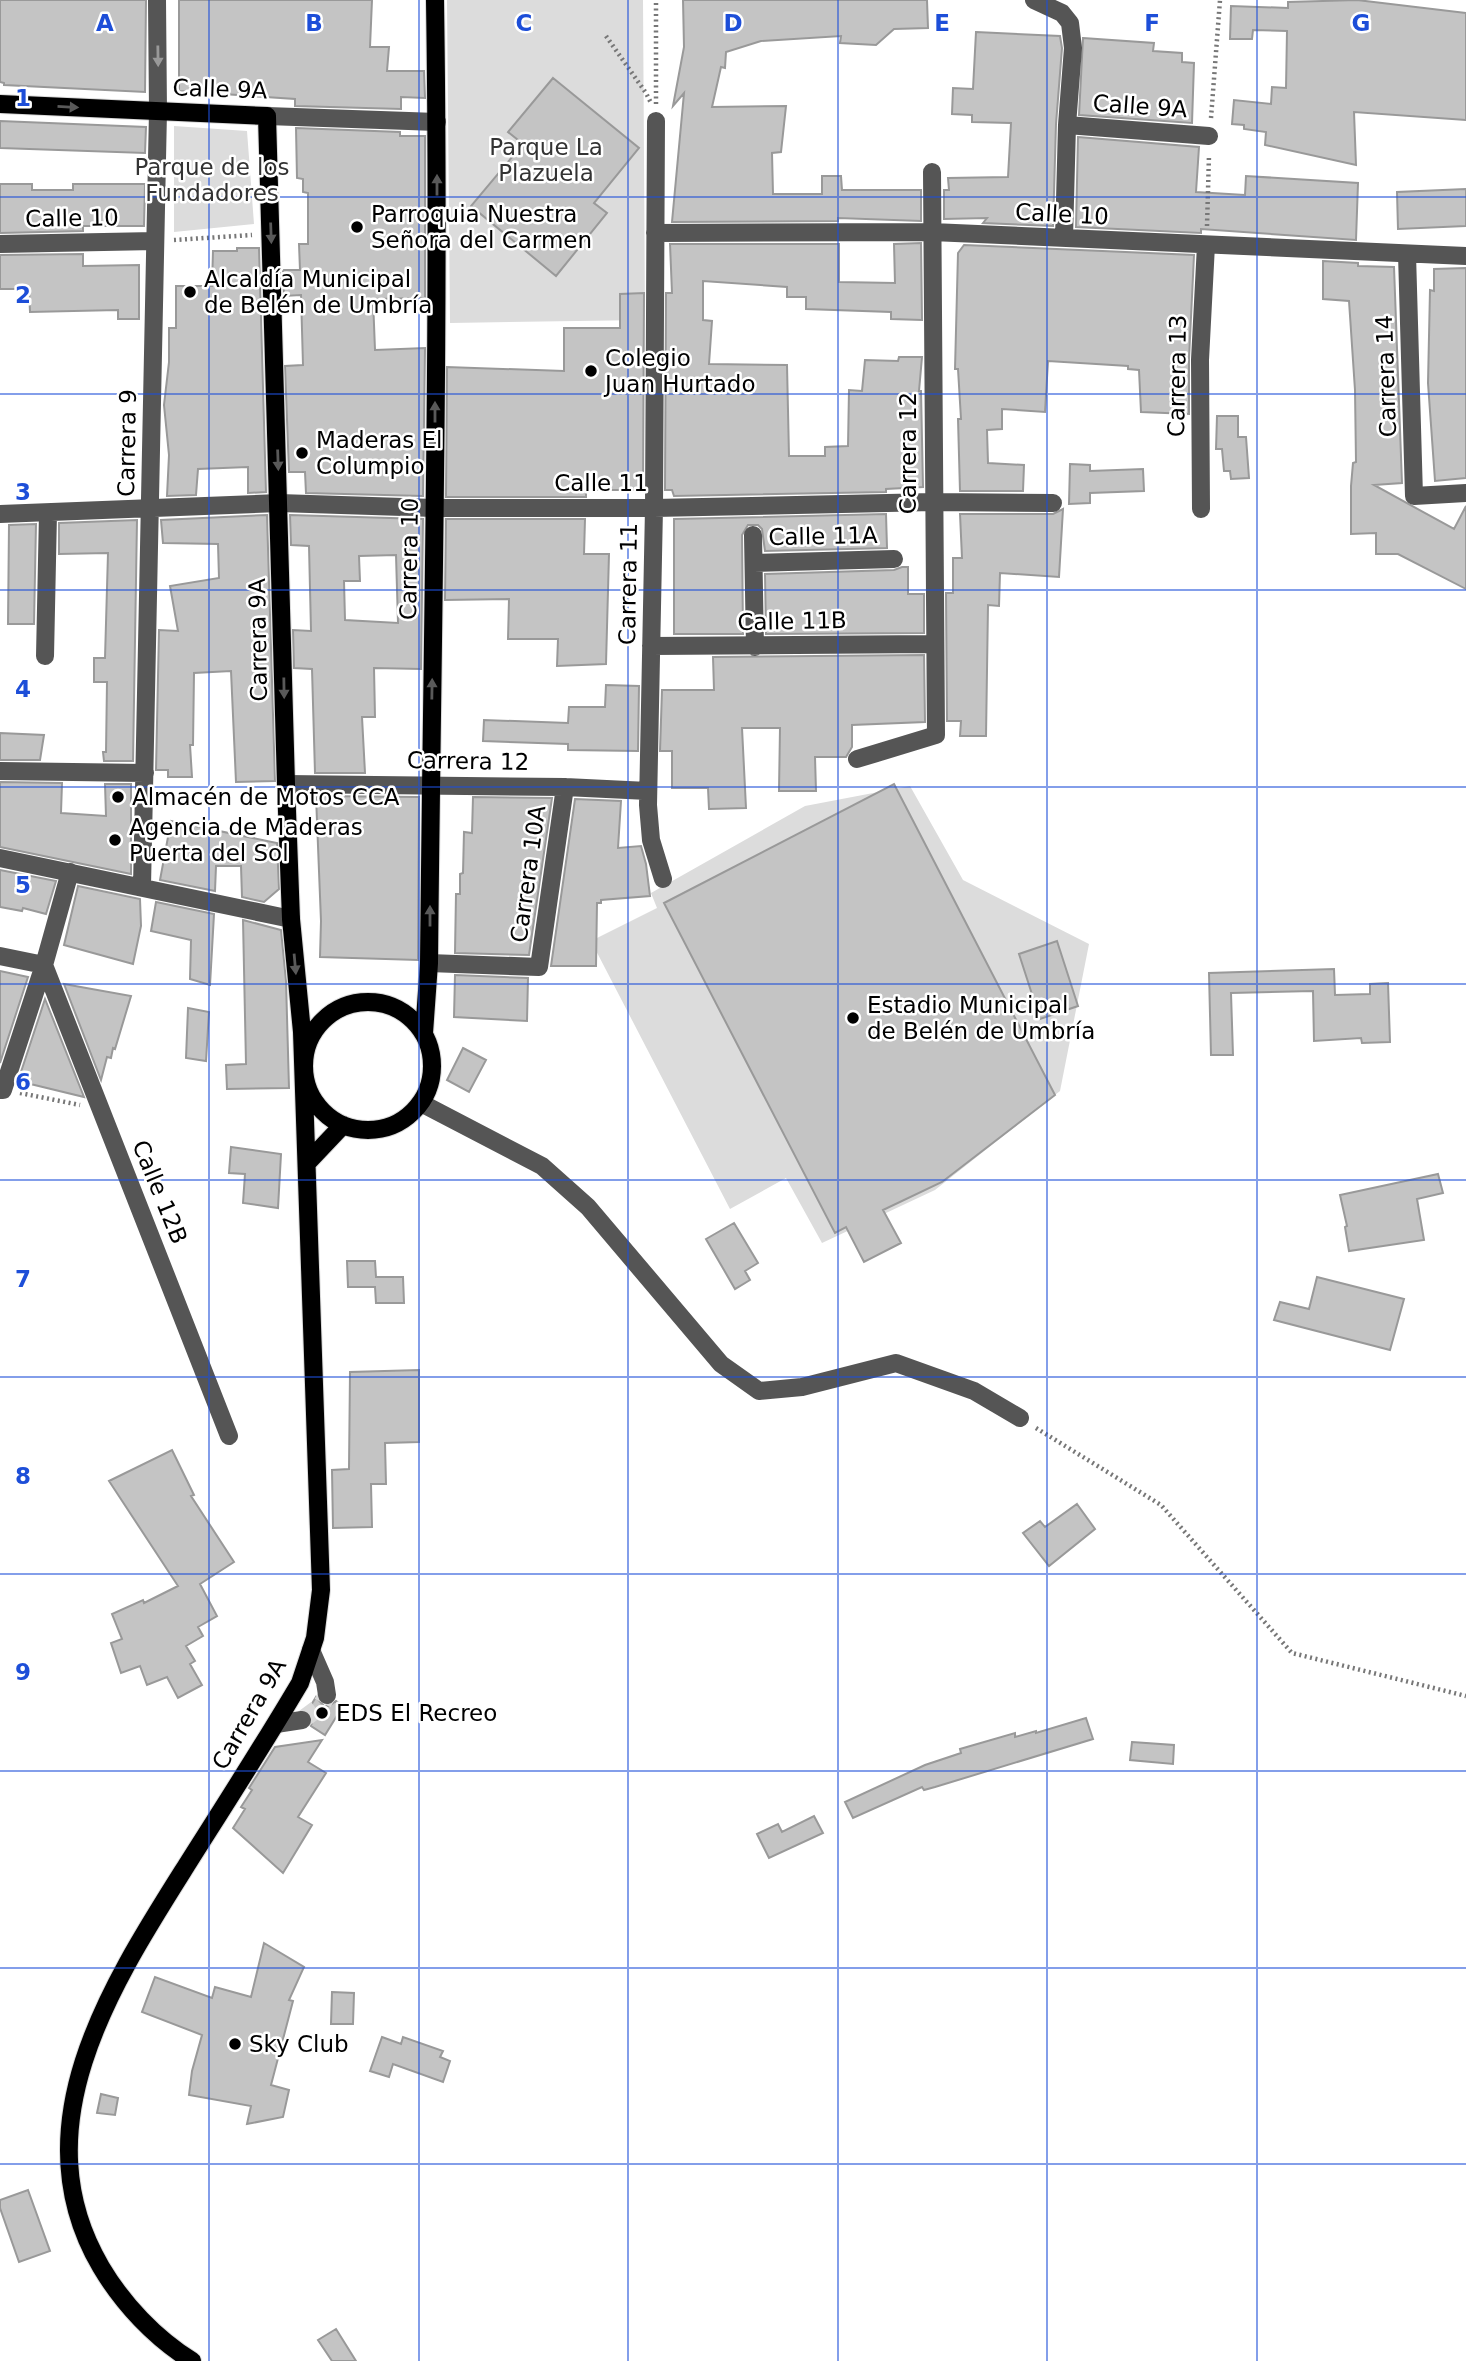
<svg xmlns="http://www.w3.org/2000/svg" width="1466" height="2361" font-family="'DejaVu Sans',sans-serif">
	<rect width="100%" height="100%" fill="#fff"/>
	<path fill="#dcdcdc" d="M 447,0 L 643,0 L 645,320 L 450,323 Z
		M 174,126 L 247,131 L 254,224 L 174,232 Z
		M 910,786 L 963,880 L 1089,944 L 1060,1091 L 935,1190 L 822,1243 L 786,1178 L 730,1209 L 591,941 L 657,908 L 651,893 L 805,806 Z"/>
	<path fill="#c4c4c4" stroke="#999" stroke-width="2" fill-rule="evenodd" d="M 0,0 L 146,0 L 145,92 L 4,85 L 4,83 L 0,82 Z
		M 179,0 L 372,0 L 370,47 L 389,47 L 387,71 L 424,71 L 425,98 L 401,97 L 401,109 L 295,106 L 295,99 L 179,91 Z
		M 683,0 L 927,0 L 928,28 L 894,29 L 876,45 L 840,43 L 841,36 L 761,41 L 726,52 L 725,68 L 721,67 L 712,107 L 786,106 L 781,152 L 772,153 L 773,194 L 822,194 L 822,176 L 841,176 L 842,190 L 921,190 L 921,221 L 838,218 L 838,221 L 672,222 L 684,93 L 673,106 L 684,47 Z
		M 1357,0 L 1466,13 L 1466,120 L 1354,112 L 1356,165 L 1265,145 L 1266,132 L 1244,129 L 1244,125 L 1232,124 L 1234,100 L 1271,104 L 1272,87 L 1286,88 L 1287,31 L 1253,30 L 1252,39 L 1230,39 L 1231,6 L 1288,8 L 1288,2 Z
		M 976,32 L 1060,36 L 1062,48 L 1056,124 L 1053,226 L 983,223 L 987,218 L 944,219 L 944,190 L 949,190 L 948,178 L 1008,177 L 1011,123 L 972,122 L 972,115 L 952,114 L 953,88 L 973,89 Z
		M 1083,38 L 1154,43 L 1153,51 L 1182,53 L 1182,62 L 1194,63 L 1192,123 L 1079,115 Z
		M 553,78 L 639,148 L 594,203 L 607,213 L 556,276 L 471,206 L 523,144 L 508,132 Z
		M 0,121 L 146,127 L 145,153 L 0,148 Z
		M 296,128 L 400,132 L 400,136 L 425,136 L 425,298 L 373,299 L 375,350 L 425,348 L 423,496 L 306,493 L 305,472 L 289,472 L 285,366 L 303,365 L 301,295 L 284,296 L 283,270 L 300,270 L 299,244 L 308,244 L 308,193 L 303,192 L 303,179 L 297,178 Z
		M 1078,137 L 1199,147 L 1196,192 L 1245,195 L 1246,176 L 1358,183 L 1356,240 L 1201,229 L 1201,233 L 1076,227 Z
		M 0,184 L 32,184 L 32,190 L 73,190 L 73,184 L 145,184 L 144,226 L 83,226 L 83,231 L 0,233 Z
		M 1466,189 L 1466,226 L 1398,229 L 1397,192 Z
		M 921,243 L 922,320 L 891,319 L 891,312 L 806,309 L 806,297 L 787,297 L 787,287 L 703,281 L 703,320 L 712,321 L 709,364 L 787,365 L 789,456 L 825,456 L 825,447 L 848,446 L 849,390 L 862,391 L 865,360 L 898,361 L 899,357 L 922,357 L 919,391 L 921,391 L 923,487 L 886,489 L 886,492 L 674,496 L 672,490 L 665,490 L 666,293 L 672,293 L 670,244 L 839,244 L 839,282 L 895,283 L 894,244 Z
		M 964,245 L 1194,255 L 1189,359 L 1189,414 L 1141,412 L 1139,370 L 1128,369 L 1128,366 L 1048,361 L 1045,412 L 1002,409 L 1002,429 L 987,430 L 988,463 L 1024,465 L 1023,491 L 960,491 L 958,419 L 961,419 L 958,369 L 955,369 L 958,253 Z
		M 237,248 L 259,248 L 266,492 L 248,493 L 248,467 L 198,469 L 196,495 L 167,496 L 169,455 L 164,405 L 169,362 L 169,328 L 176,328 L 176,286 L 212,286 L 213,251 L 237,251 Z
		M 83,254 L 83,266 L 139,265 L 139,319 L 118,319 L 118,310 L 30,312 L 29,289 L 0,289 L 0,255 Z
		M 1323,261 L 1358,263 L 1358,266 L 1394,267 L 1402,483 L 1374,485 L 1454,529 L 1466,506 L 1466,589 L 1398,554 L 1376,554 L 1376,533 L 1351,534 L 1351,486 L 1353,463 L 1356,462 L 1355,390 L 1349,301 L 1323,299 Z
		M 1466,268 L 1466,478 L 1435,481 L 1428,383 L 1430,290 L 1434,291 L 1434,269 Z
		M 644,293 L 643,490 L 586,490 L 586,497 L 446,497 L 447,367 L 564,371 L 564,328 L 620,328 L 620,294 Z
		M 1217,416 L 1238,416 L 1238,437 L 1246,437 L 1249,478 L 1231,479 L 1230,471 L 1224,471 L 1222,449 L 1216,449 Z
		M 1070,464 L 1090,465 L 1090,471 L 1143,469 L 1144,491 L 1090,493 L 1090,503 L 1069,504 Z
		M 1063,509 L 1059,577 L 1000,573 L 999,606 L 988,605 L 986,736 L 960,736 L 961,721 L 947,721 L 946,593 L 953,593 L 953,558 L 962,558 L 960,514 L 1053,514 Z
		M 886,514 L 887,548 L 765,551 L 762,529 L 758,525 L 748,525 L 742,535 L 743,634 L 674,634 L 674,519 Z
		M 267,515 L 275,781 L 236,782 L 231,671 L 194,673 L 193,745 L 190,745 L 192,777 L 168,777 L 168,770 L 156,770 L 159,630 L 178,631 L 170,586 L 219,578 L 218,544 L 163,543 L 161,520 Z
		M 290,515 L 423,519 L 421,669 L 374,668 L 375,717 L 362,717 L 365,773 L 315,773 L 312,669 L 294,668 L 293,630 L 311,631 L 309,546 L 291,545 ZM 396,555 L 398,623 L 345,620 L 344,581 L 360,581 L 359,556 Z
		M 446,519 L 585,519 L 584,554 L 609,554 L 606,664 L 557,666 L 558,639 L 508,639 L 509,599 L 445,600 Z
		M 137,520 L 133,761 L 104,761 L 103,752 L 106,752 L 107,682 L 94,682 L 94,658 L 105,658 L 108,553 L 59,554 L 59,523 Z
		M 36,524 L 34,624 L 8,624 L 9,525 Z
		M 902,567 L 908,567 L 908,594 L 924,594 L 924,633 L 766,634 L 765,574 L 894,570 Z
		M 924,655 L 925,722 L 852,725 L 852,747 L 846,757 L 815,757 L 816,791 L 779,791 L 780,728 L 742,728 L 746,808 L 709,809 L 708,788 L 672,788 L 672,751 L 660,751 L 662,690 L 714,690 L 713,657 Z
		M 606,685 L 639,686 L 638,751 L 568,750 L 568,744 L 483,741 L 484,720 L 568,723 L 569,707 L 605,707 Z
		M 0,733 L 44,735 L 40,760 L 0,760 Z
		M 0,782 L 62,783 L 61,813 L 106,816 L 105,784 L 131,784 L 131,874 L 0,847 Z
		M 894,784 L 1055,1095 L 942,1182 L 883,1210 L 901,1243 L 864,1262 L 846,1227 L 835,1233 L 664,903 Z
		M 316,796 L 419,797 L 418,960 L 320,957 L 321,921 Z
		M 473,797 L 552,798 L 529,955 L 455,953 L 456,894 L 460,894 L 460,874 L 463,873 L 464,832 L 472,833 Z
		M 575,799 L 621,801 L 618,848 L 641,846 L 646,864 L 650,896 L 601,900 L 601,903 L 597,903 L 596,966 L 551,966 Z
		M 171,821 L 277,843 L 279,889 L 264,902 L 242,897 L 241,866 L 216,866 L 215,891 L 160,880 Z
		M 0,870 L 56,881 L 46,914 L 23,908 L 22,911 L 0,907 Z
		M 78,886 L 140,899 L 141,926 L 133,964 L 64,945 Z
		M 156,902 L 214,914 L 210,985 L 190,979 L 191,940 L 151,931 Z
		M 243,920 L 281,930 L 286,981 L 289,1088 L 227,1089 L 226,1065 L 246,1064 Z
		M 1057,941 L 1078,1006 L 1040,1019 L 1019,954 Z
		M 1334,969 L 1335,995 L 1370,994 L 1370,984 L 1388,983 L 1390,1042 L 1362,1043 L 1361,1038 L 1314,1041 L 1313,991 L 1231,993 L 1233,1055 L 1211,1055 L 1209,973 Z
		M 0,971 L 28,977 L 0,1063 Z
		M 455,975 L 528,978 L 527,1021 L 454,1017 Z
		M 64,984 L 131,996 L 115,1049 L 113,1048 L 111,1058 L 107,1057 L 101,1080 Z
		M 45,999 L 84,1097 L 18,1081 Z
		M 188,1008 L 209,1012 L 206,1061 L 186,1058 Z
		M 463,1048 L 486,1060 L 469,1092 L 447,1080 Z
		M 231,1147 L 281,1154 L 278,1208 L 243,1203 L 245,1174 L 229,1173 Z
		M 1438,1174 L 1443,1193 L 1417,1199 L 1424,1240 L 1349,1251 L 1345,1227 L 1347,1226 L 1340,1195 Z
		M 734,1223 L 758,1263 L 745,1271 L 750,1280 L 735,1289 L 706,1239 Z
		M 347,1261 L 375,1261 L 376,1277 L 403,1277 L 404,1303 L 376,1303 L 375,1287 L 348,1287 Z
		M 1317,1277 L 1404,1299 L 1390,1350 L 1274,1320 L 1280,1302 L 1309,1309 Z
		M 419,1370 L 419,1442 L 385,1443 L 386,1484 L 371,1484 L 372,1527 L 333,1528 L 332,1470 L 349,1469 L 350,1372 Z
		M 172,1450 L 194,1495 L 191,1496 L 234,1562 L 200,1584 L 217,1616 L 198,1627 L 203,1636 L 186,1646 L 195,1661 L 190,1664 L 202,1685 L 178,1698 L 167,1677 L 147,1685 L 140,1666 L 121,1673 L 111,1643 L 122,1639 L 112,1614 L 143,1600 L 144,1603 L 178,1586 L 109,1481 Z
		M 1077,1504 L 1095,1529 L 1049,1566 L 1023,1533 L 1040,1521 L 1045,1527 Z
		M 316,1697 L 324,1706 L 329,1706 L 336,1701 L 343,1706 L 325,1735 L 311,1726 L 313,1718 L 308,1710 Z
		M 1086,1718 L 1093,1739 L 935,1787 L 924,1790 L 922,1787 L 853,1818 L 845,1802 L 925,1765 L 961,1753 L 960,1749 L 1015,1733 L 1015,1737 L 1036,1731 L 1036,1733 Z
		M 322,1740 L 308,1762 L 326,1773 L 298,1817 L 312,1825 L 283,1873 L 233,1828 L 245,1809 L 241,1807 L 252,1790 L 249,1788 L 275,1747 Z
		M 1132,1742 L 1174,1745 L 1173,1764 L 1130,1760 Z
		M 814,1816 L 823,1833 L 769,1858 L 757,1834 L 778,1824 L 782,1832 Z
		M 264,1943 L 304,1967 L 289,2000 L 293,2001 L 271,2085 L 289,2090 L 283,2117 L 247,2124 L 251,2106 L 189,2095 L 192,2071 L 202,2035 L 142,2012 L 155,1977 L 212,1998 L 215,1987 L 251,1997 Z
		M 332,1992 L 354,1993 L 353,2024 L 331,2024 Z
		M 382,2037 L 401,2044 L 403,2037 L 443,2051 L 440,2057 L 450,2061 L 443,2082 L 393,2064 L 389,2077 L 370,2071 Z
		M 101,2094 L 118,2098 L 115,2115 L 97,2113 Z
		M 28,2190 L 50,2251 L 19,2262 L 0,2208 L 0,2200 Z
		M 336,2329 L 356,2361 L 332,2361 L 318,2340 Z"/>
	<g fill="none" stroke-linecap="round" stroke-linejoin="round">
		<path stroke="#d9d9d9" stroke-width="18" stroke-dasharray="18 9" stroke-linecap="butt" d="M 302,1720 L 321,1706 L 327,1695"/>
		<defs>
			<path id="major" d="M 0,104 L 267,116 L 286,784 L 291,919 L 302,1032 L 321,1590 L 315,1638 L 300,1683 C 264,1744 226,1803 188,1863 C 113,1982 18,2126 101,2267 C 123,2304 155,2338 192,2361
				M304 1066a64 64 0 1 1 128 0a64 64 0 1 1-128 0Z
				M 424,1033 L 429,963 C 432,642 440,321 435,0
				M 307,1163 L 343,1125"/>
		</defs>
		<use href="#major" stroke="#dbdbdb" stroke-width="20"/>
		<path stroke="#777" stroke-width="4.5" stroke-dasharray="2 3.5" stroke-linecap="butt" d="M 606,36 L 646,93 L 651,103
			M 656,104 L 656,0
			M 1211,118 L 1220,0
			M 1207,226 L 1209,155
			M 174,240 L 252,235
			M 20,1093 L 80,1105
			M 1036,1428 L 1161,1505 L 1292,1653 L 1466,1696"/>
		<path stroke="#555" stroke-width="18" d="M 1034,0 L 1062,13 L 1070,23 L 1073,48 L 1067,125 L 1064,238
			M 267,116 L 437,122
			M 656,121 L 654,508 L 648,805 L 651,840 L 663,879
			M 1067,125 L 1209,136
			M 655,233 L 932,232 L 1466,256
			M 0,244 L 155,241
			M 1407,254 L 1414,496 L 1466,493
			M 1201,509 L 1200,360 L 1206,245
			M 0,514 L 279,503 L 434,508 L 654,508 L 933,502 L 1053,503
			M 753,535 L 755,647
			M 754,563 L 894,559
			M 651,646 L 934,644
			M 45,656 L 48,513
			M 857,759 L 936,735 L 932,172
			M 0,771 L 145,773
			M 286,784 L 565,787 L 648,791
			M 0,858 L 291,919
			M 142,887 L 158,111 L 157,0
			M 0,956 L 44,965 L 229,1436
			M 429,963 L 539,967 L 565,787
			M 0,1090 L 3,1090 L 44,965 L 70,872
			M 421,1103 L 542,1166 L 588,1207 L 721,1364 L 759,1391 L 802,1387 L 896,1363 L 974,1391 L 1020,1418
			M 311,1650 L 325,1682 L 327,1695
			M 276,1724 L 302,1720"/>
		<use href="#major" stroke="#000" stroke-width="18"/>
	</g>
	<defs><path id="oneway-solid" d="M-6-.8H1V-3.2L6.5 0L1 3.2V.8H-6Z" transform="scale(1.75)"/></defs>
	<use fill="#999" href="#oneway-solid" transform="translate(158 56) rotate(89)"/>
	<g fill="#595959">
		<use href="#oneway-solid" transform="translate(68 107) rotate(3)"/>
		<use href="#oneway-solid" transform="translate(437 185) rotate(-90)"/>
		<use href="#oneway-solid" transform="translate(271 233) rotate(88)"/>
		<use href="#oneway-solid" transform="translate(435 412) rotate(-90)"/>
		<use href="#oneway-solid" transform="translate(278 460) rotate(88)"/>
		<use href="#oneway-solid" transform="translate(284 688) rotate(89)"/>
		<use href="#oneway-solid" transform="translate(432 689) rotate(-89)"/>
		<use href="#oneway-solid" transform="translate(430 916) rotate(-90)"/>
		<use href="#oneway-solid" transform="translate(295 964) rotate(85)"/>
	</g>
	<path fill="none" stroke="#1d4ed8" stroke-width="2" stroke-opacity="0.55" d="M 209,0 L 209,2361M 419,0 L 419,2361M 628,0 L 628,2361M 838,0 L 838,2361M 1047,0 L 1047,2361M 1257,0 L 1257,2361M 0,197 L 1466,197M 0,394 L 1466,394M 0,590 L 1466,590M 0,787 L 1466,787M 0,984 L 1466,984M 0,1180 L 1466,1180M 0,1377 L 1466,1377M 0,1574 L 1466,1574M 0,1771 L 1466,1771M 0,1968 L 1466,1968M 0,2164 L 1466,2164"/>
	<g fill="#000" stroke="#fff" stroke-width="2.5">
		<circle cx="357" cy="227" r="7"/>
		<circle cx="190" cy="292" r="7"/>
		<circle cx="591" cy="371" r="7"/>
		<circle cx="302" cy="453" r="7"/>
		<circle cx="118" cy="797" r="7"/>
		<circle cx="115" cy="840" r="7"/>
		<circle cx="853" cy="1018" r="7"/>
		<circle cx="322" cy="1713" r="7"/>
		<circle cx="235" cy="2044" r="7"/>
	</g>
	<g text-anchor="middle" stroke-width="5" stroke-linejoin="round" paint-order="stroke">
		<g font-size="23" fill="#000" stroke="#fff">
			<text transform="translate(220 89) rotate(2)" y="8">Calle 9A</text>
			<text transform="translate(1140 106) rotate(4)" y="8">Calle 9A</text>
			<text transform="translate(1062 214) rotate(3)" y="8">Calle 10</text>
			<text transform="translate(72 218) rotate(-1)" y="8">Calle 10</text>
			<text transform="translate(1177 376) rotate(-89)" y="8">Carrera 13</text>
			<text transform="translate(1386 376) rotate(-92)" y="8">Carrera 14</text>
			<text transform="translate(127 443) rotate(-89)" y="8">Carrera 9</text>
			<text transform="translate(908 453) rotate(-90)" y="8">Carrera 12</text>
			<text x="601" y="491">Calle 11</text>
			<text transform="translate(823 536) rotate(-1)" y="8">Calle 11A</text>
			<text transform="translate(409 559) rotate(-89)" y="8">Carrera 10</text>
			<text transform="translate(628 584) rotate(-89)" y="8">Carrera 11</text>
			<text transform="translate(792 621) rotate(-1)" y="8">Calle 11B</text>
			<text transform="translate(258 640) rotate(-91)" y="8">Carrera 9A</text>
			<text transform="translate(468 761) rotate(1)" y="8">Carrera 12</text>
			<text transform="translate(528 874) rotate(-82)" y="8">Carrera 10A</text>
			<text transform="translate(160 1192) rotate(68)" y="8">Calle 12B</text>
			<text transform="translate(249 1714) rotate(-60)" y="8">Carrera 9A</text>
		</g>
		<g font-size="23" fill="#333" stroke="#fff">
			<text x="546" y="155">Parque La<tspan x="546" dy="26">Plazuela</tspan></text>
			<text x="212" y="175">Parque de los<tspan x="212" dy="26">Fundadores</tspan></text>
		</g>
		<g font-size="23" fill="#000" stroke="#fff" text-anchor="start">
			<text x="371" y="222">Parroquia Nuestra<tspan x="371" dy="26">Señora del Carmen</tspan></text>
			<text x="204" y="287">Alcaldía Municipal<tspan x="204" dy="26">de Belén de Umbría</tspan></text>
			<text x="605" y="366">Colegio<tspan x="605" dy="26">Juan Hurtado</tspan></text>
			<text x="316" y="448">Maderas El<tspan x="316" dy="26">Columpio</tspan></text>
			<text x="132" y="805">Almacén de Motos CCA</text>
			<text x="129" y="835">Agencia de Maderas<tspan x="129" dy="26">Puerta del Sol</tspan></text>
			<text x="867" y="1013">Estadio Municipal<tspan x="867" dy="26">de Belén de Umbría</tspan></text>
			<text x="336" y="1721">EDS El Recreo</text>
			<text x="249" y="2052">Sky Club</text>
		</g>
	</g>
	<g font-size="23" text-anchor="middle" font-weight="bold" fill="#1d4ed8" stroke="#fff" stroke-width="5" stroke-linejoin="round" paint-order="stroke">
		<text x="105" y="31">A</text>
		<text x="314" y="31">B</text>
		<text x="524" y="31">C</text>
		<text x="733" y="31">D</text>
		<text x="942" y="31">E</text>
		<text x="1152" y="31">F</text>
		<text x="1361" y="31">G</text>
		<text x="23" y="106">1</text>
		<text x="23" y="303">2</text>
		<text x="23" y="500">3</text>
		<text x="23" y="697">4</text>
		<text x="23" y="893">5</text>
		<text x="23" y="1090">6</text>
		<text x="23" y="1287">7</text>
		<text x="23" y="1484">8</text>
		<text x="23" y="1680">9</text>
	</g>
</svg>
